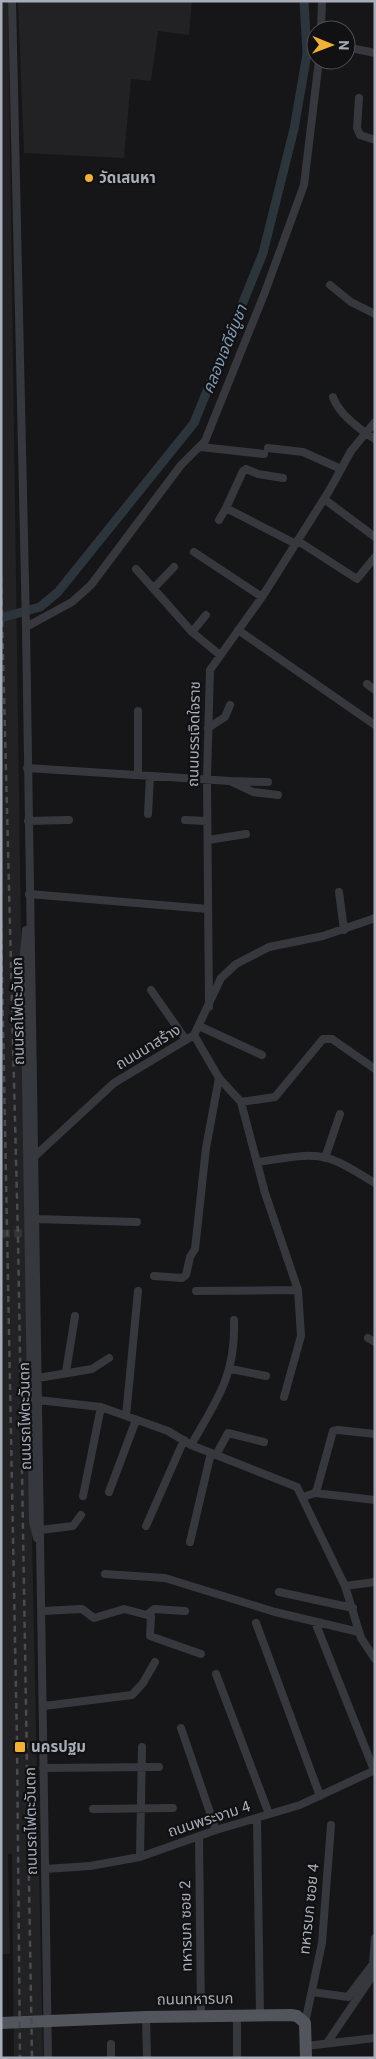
<svg xmlns="http://www.w3.org/2000/svg" width="376" height="2059" font-family="Roboto,'Noto Sans Thai',sans-serif">
	<rect width="100%" height="100%" fill="#161618"/>
	<path fill="#222225" d="M 1,1 L 8,1 L 24,1155 L 43,2058 L 14,2058 L 12,1854 L 8,1854 L 10,1954 L 1,1954 Z
		M 18,1 L 192,1 L 189,35 L 158,31 L 151,81 L 131,79 L 124,158 L 24,153 Z"/>
	<g fill="none" stroke-linecap="round" stroke-linejoin="round">
		<path stroke="#2c353c" stroke-width="9" d="M 1,618 L 40,607 L 58,592 L 194,423 L 263,253 L 294,129 L 307,54 L 304,1"/>
		<path stroke="#333438" stroke-width="8" stroke-dasharray="8 4" stroke-linecap="butt" d="M 2,1234 L 23,1233"/>
		<path stroke="#37383d" stroke-width="8" d="M 12,1 L 26,627 L 48,2058
			M 321,30 L 322,1
			M 346,47 L 375,53
			M 359,98 L 357,128 L 360,135 L 375,140
			M 330,285 L 351,302 L 375,314
			M 333,397 C 338,413 360,430 375,439
			M 201,447 L 264,454
			M 268,448 L 303,452 L 341,469
			M 283,478 L 258,474 L 246,469 L 243,471 L 226,508 L 296,544
			M 324,499 L 375,537
			M 219,520 L 226,508
			M 298,541 L 357,579 L 375,557
			M 194,552 L 262,597
			M 136,569 L 192,632 L 220,655
			M 154,588 L 174,567
			M 26,627 L 72,602 L 91,585 L 181,465 L 205,441 L 265,292 L 304,185 L 319,60
			M 238,630 L 375,725
			M 192,632 L 206,615
			M 367,684 L 375,690
			M 208,728 L 225,717 L 230,705
			M 27,768 L 230,781 L 253,792 L 278,795
			M 138,775 L 138,711
			M 230,781 L 268,782
			M 148,814 L 150,776
			M 185,820 L 207,821
			M 28,821 L 69,820
			M 208,840 L 246,834
			M 339,892 L 344,930
			M 29,894 L 208,909
			M 26,930 L 24,954 L 25,1016 L 33,1522 L 37,1538
			M 151,990 L 186,1040
			M 209,1007 L 207,779 L 210,670 L 262,597 L 329,491 L 351,451 L 375,422
			M 199,1026 L 262,1055
			M 194,1035 L 219,1078 L 241,1102 L 265,1193 L 298,1290 L 301,1336 L 284,1397
			M 241,1102 L 275,1097 L 323,1039 L 332,1039 L 375,1069
			M 34,1157 L 114,1083 L 194,1035 L 221,978 L 236,964 L 269,947 L 323,936 L 375,918
			M 325,1158 L 340,1114
			M 258,1162 C 282,1159 310,1151 333,1160 C 347,1165 361,1175 375,1183
			M 35,1219 L 137,1222
			M 1,1234 L 2,1234
			M 154,1276 L 182,1278 L 186,1275 L 190,1257 L 195,1249 L 206,1148 L 219,1078
			M 196,1291 L 298,1290
			M 368,1338 L 375,1342
			M 231,1369 L 266,1376
			M 66,1372 L 75,1316
			M 38,1378 L 92,1369 L 109,1358
			M 38,1400 L 101,1407 L 168,1431 L 191,1445 L 297,1487 L 345,1586 L 361,1638 L 375,1659
			M 126,1416 L 138,1291
			M 191,1445 C 217,1400 236,1375 234,1320
			M 216,1455 L 228,1433 L 264,1442
			M 109,1492 L 136,1420
			M 315,1493 L 375,1500
			M 83,1496 L 101,1407
			M 303,1497 L 315,1493 L 317,1489 L 333,1431 L 338,1430 L 375,1434
			M 146,1526 L 184,1440
			M 40,1530 L 73,1526 L 81,1515
			M 190,1542 L 211,1453
			M 105,1574 L 165,1578 L 275,1612 L 359,1632
			M 345,1586 L 375,1582
			M 279,1592 L 353,1608
			M 42,1611 L 82,1609 L 94,1618 L 124,1609 L 151,1616 L 150,1636 L 201,1654
			M 148,1614 L 154,1609 L 185,1611
			M 315,1622 L 374,1770
			M 256,1623 L 320,1796
			M 216,1674 L 269,1814
			M 44,1706 L 132,1695 L 143,1683 L 155,1662
			M 181,1728 L 216,1830
			M 43,1768 L 159,1767
			M 93,1809 L 173,1808
			M 257,1818 L 260,2015
			M 199,1836 L 201,2015
			M 140,1857 L 142,1747
			M 45,1869 L 90,1866 L 140,1857 L 216,1830 L 300,1805 L 375,1770
			M 312,1992 L 348,1997 L 373,1964 L 375,1938
			M 237,2015 L 237,2058
			M 146,2017 L 147,2058
			M 305,2023 L 322,1943 L 331,1825
			M 327,2043 L 375,1972
			M 111,2044 L 111,2058
			M 306,2046 L 375,2038"/>
		<path stroke="#53555c" stroke-width="12" d="M 1,2023 L 146,2017 L 291,2015 L 297,2016 L 305,2023 L 306,2058"/>
		<path stroke="#4a4c52" stroke-width="2.5" stroke-dasharray="6 5" stroke-linecap="butt" d="M 1,577 L 18,1237 L 32,2058
			M 1,922 L 17,1742 L 20,2058"/>
	</g>
	<g fill="#f2b134" stroke="#111113" stroke-width="2">
		<circle cx="89" cy="178" r="5"/>
		<rect x="14" y="1741" width="12" height="12" rx="2.5"/>
	</g>
	<g text-anchor="middle" stroke-width="4.5" stroke-linejoin="round" paint-order="stroke">
		<g font-size="15" font-weight="bold" fill="#a8adb8" stroke="#111113" text-anchor="start">
			<text x="99" y="183">วัดเสนหา</text>
			<text x="31" y="1752">นครปฐม</text>
		</g>
		<g font-size="15" fill="#a8adb8" stroke="#111113">
			<text transform="translate(194 734) rotate(-89)" y="5">ถนนบรรเจิดใจราช</text>
			<text transform="translate(18 1011) rotate(-91)" y="5">ถนนรถไฟตะวันตก</text>
			<text transform="translate(148 1047) rotate(-31)" y="5">ถนนนาสร้าง</text>
			<text transform="translate(25 1416) rotate(-91)" y="5">ถนนรถไฟตะวันตก</text>
			<text transform="translate(209 1819) rotate(-18)" y="5">ถนนพระงาม 4</text>
			<text transform="translate(31 1821) rotate(-91)" y="5">ถนนรถไฟตะวันตก</text>
			<text transform="translate(309 1909) rotate(-84)" y="5">ทหารบก ซอย 4</text>
			<text transform="translate(186 1926) rotate(-91)" y="5">ทหารบก ซอย 2</text>
			<text transform="translate(195 1999) rotate(-1)" y="5">ถนนทหารบก</text>
		</g>
		<g font-size="16" font-style="italic" fill="#7f9bb3" stroke="#111113">
			<text transform="translate(224 349) rotate(-68)" y="6">คลองเจดีย์บูชา</text>
		</g>
	</g>
	<rect width="376" height="2059" fill="none" stroke="#a8adb8" stroke-width="5"/>
	<g transform="translate(331 45) rotate(91)"><circle r="24" fill="#111113" stroke="#4d4f55"/>
	<path d="M0-4L9 19L0 12L-9 19Z" fill="#f2b134"/>
	<text y="-8" font-size="14" font-weight="bold" text-anchor="middle" fill="#a8adb8">N</text>
	</g>
</svg>
